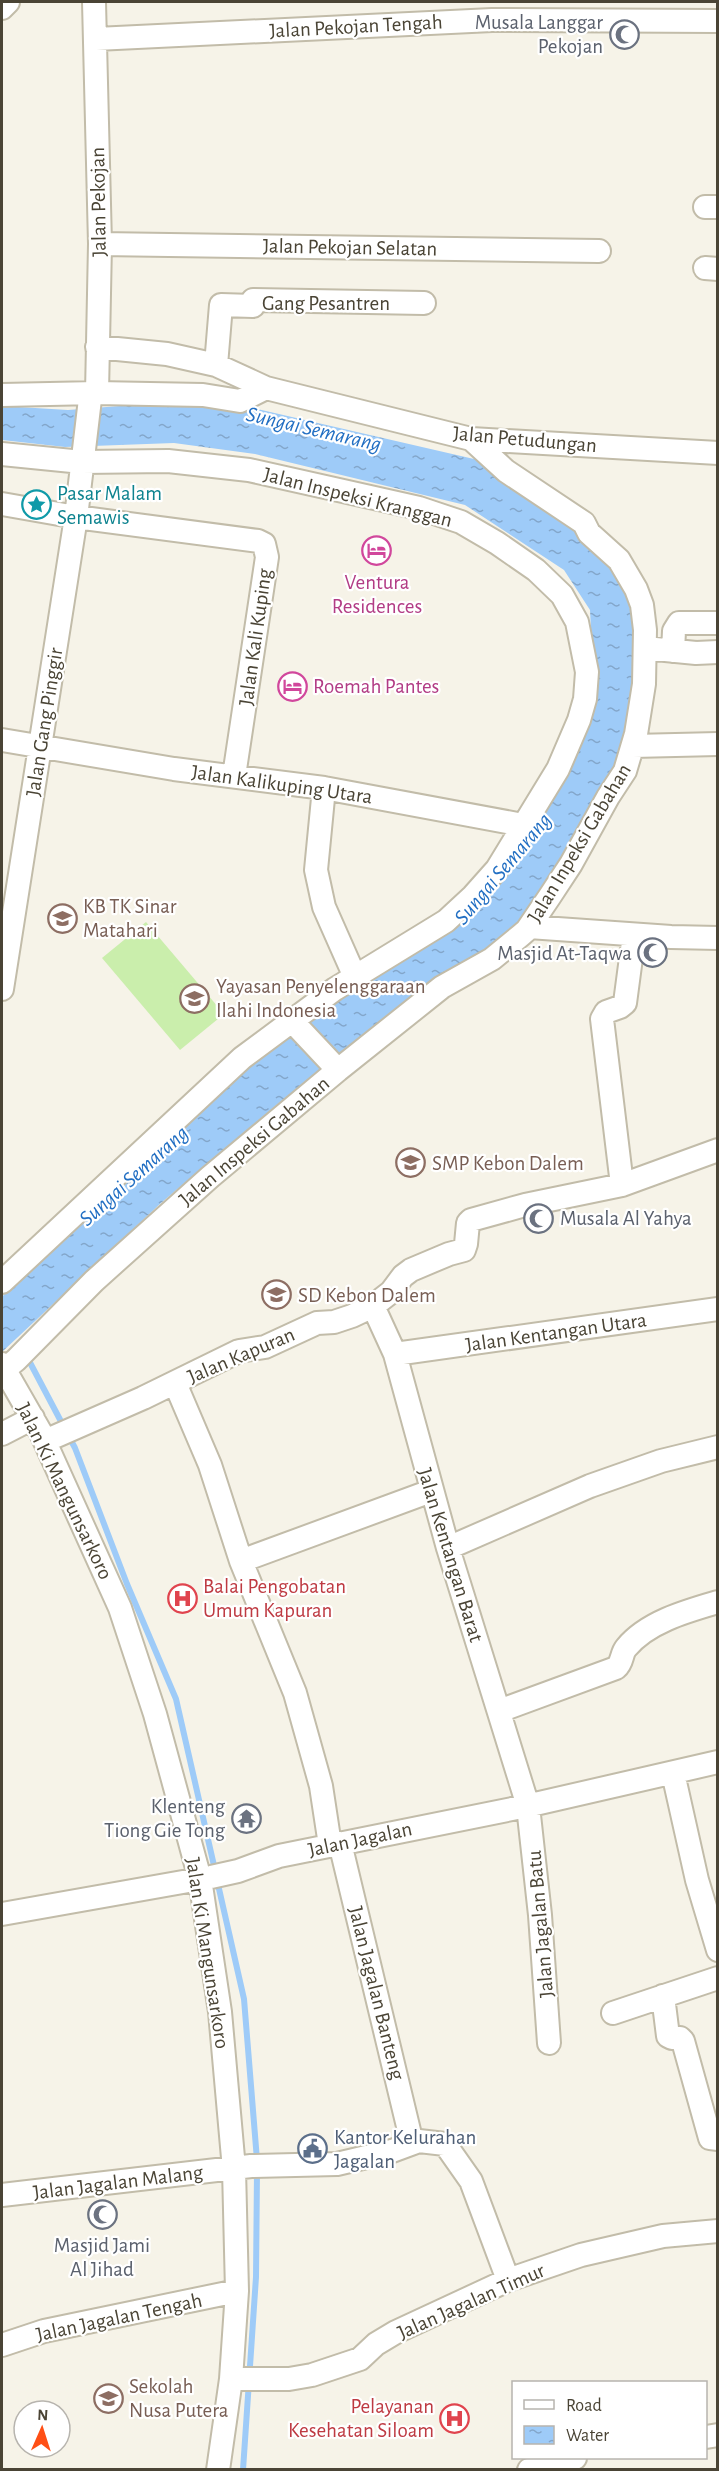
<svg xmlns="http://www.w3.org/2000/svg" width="719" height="2471" font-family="'Alegreya Sans',sans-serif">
	<defs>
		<pattern id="water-ripples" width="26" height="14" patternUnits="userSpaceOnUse" patternTransform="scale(1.5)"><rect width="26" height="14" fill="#9ecbf8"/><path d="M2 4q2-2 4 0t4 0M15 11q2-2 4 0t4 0" fill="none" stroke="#83a6ca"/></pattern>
	</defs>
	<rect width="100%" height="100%" fill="#f6f3e8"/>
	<path fill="#caeeac" d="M 146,922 L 224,1014 L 180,1050 L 102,958 Z"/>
	<path fill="url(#water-ripples)" d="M 158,403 L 240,405 L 487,462 L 584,525 L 634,585 L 634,734 L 525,928 L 368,1032 L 274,1107 L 161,1203 L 2,1352 L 2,1297 L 61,1233 L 131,1179 L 155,1150 L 284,1035 L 465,915 L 594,691 L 590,610 L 564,570 L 465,505 L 255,454 L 174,443 L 65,447 L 2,440 L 2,406 L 68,410 Z"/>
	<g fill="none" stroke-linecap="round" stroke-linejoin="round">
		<path stroke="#9ecbf8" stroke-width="6" d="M 26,1355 L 75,1448 L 127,1584 L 176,1699 L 215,1870
			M 217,1880 L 244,1999 L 257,2160
			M 243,2470 L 256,2277 L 257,2171"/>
		<defs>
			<path id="minor" d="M 2,8 L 8,2
				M 96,39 L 492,20 L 718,21
				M 705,207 L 718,207
				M 100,244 L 599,251
				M 705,268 L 718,269
				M 97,347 L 167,354 L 216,365 L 266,388 L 471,439 L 718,453
				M 216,365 L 221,305 L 253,306 L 253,300 L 424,303
				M 2,395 L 97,393 L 203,395 L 240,401 L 266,388
				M 2,454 L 82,462 L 168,461 L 249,470 L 419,508 L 461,522 L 497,543 L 536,570 L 562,595 L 577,622 L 587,672 L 585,699 L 579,720 L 558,769 L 497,869 L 473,896 L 446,921 L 335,989 L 242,1058 L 2,1282
				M 2,504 L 76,517 L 258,541 L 264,544 L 267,557 L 234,776
				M 645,648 L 696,653 L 718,652
				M 673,651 L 674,631 L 679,623 L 718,623
				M 2,740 L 174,769 L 324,788 L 523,825
				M 633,746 L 718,744
				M 324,788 L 316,870 L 324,907 L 355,977
				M 529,927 L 671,937 L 718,938
				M 2,989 L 76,517 L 90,399 L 97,393 L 100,244 L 94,2
				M 292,1021 L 338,1070
				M 622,1185 L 602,1019 L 606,1012 L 620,1007 L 625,1003 L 634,935
				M 373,1306 L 395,1354 L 448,1548 L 528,1806 L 540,1915 L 549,2043
				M 395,1354 L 718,1309
				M 2,1364 L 4,1370 L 16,1360 L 94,1281 L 210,1177 L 338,1070 L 442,987 L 492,959 L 520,936 L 527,930 L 550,896 L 571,864 L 608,797 L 625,771 L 636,734 L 644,684 L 645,630 L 642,605 L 636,589 L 619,560 L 589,533 L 584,523 L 506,471 L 471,439
				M 2,1365 L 41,1433 L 120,1608 L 155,1714 L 200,1879 L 220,2012 L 234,2169 L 237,2291 L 231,2379 L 218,2470
				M 175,1383 L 210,1465 L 241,1561 L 295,1693 L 321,1786 L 330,1845
				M 2,1434 L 33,1418
				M 45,1441 L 143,1398 L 239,1351 L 265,1347 L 317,1323 L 334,1322 L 352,1316 L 373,1306 L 391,1292 L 403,1276 L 411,1270 L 449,1254 L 464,1250 L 466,1244 L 468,1223 L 471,1220 L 525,1205 L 622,1185 L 718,1150
				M 448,1548 L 590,1486 L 661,1461 L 718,1447
				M 241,1561 L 431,1491
				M 499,1711 L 616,1668 C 623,1662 621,1654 626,1648 C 647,1622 687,1611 718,1602
				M 673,1773 L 697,1880 L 718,1950
				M 340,1843 L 412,2143
				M 2,1914 L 211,1877 L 238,1871 L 279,1856 L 522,1807 L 718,1762
				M 663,1996 L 668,2036 L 672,2038 L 680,2038 L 683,2041 L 710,2138 L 718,2139
				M 613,2013 L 718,1978
				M 2,2195 L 251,2166 L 337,2164 L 392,2151 L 419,2141 L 445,2144 L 471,2181 L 508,2280
				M 2,2345 L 44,2331 L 237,2291
				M 231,2379 L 289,2379 L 312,2375 L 360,2359 L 376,2344 L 396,2332 L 508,2280 L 581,2255 L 663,2236 L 718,2231
				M 706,2437 L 718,2435
				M 529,2470 L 575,2458"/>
		</defs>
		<use href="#minor" stroke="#c2bca9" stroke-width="26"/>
		<use href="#minor" stroke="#fff" stroke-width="22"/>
	</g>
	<defs>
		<symbol id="mosque-ring" viewBox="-11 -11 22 22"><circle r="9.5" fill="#fff" stroke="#6b7280" stroke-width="1.5"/><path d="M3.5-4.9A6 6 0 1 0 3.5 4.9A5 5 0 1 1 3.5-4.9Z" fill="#6b7280"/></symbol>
		<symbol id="sight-ring" viewBox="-11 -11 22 22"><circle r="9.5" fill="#fff" stroke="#0f9aa8" stroke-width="1.5"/><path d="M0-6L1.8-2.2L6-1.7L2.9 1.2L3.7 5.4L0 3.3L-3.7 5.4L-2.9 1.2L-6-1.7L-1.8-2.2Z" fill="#0f9aa8"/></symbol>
		<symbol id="hotel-ring" viewBox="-11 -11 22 22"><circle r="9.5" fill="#fff" stroke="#d1479c" stroke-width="1.5"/><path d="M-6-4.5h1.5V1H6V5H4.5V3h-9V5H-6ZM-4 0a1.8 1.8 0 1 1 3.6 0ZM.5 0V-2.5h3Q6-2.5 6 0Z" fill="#d1479c"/></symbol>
		<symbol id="school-ring" viewBox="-11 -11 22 22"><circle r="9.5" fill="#fff" stroke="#8d6e63" stroke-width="1.5"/><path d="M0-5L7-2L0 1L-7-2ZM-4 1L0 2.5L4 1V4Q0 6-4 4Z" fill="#8d6e63"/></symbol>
		<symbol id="hospital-ring" viewBox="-11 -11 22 22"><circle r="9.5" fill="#fff" stroke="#e0444e" stroke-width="1.5"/><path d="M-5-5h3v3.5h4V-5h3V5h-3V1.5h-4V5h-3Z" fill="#e0444e"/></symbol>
		<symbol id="temple-ring" viewBox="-11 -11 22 22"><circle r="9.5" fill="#fff" stroke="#6b7280" stroke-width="1.5"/><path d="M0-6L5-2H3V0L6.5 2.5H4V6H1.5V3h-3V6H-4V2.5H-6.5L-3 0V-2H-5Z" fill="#6b7280"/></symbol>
		<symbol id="civic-ring" viewBox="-11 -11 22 22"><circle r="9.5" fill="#fff" stroke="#5c6f8a" stroke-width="1.5"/><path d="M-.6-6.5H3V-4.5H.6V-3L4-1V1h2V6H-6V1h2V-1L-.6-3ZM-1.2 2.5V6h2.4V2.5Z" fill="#5c6f8a"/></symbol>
	</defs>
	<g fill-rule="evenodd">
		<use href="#mosque-ring" x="608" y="18" width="33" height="33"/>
		<use href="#sight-ring" x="20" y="488" width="33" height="33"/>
		<use href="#hotel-ring" x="360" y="534" width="33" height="33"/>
		<use href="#hotel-ring" x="276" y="670" width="33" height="33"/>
		<use href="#school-ring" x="46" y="902" width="33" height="33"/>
		<use href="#mosque-ring" x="636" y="936" width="33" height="33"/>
		<use href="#school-ring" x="178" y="982" width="33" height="33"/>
		<use href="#school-ring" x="394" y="1146" width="33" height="33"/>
		<use href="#mosque-ring" x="522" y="1202" width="33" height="33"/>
		<use href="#school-ring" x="260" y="1278" width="33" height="33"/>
		<use href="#hospital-ring" x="166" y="1582" width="33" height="33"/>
		<use href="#temple-ring" x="230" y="1802" width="33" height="33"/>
		<use href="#civic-ring" x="296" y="2132" width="33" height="33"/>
		<use href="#mosque-ring" x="86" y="2198" width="33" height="33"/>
		<use href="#school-ring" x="92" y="2382" width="33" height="33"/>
		<use href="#hospital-ring" x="438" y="2402" width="33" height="33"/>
	</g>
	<g text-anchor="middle" stroke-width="4.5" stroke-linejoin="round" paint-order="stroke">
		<g font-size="21" fill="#5b616d" stroke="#fff" text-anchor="end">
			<text x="603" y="29">Musala Langgar<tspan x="603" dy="24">Pekojan</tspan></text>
			<text x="632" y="960">Masjid At-Taqwa</text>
			<text x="560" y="1225" text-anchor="start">Musala Al Yahya</text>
			<text x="225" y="1813">Klenteng<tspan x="225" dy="24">Tiong Gie Tong</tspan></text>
			<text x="102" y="2252" text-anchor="middle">Masjid Jami<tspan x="102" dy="24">Al Jihad</tspan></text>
		</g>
		<g font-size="21" fill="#4a4435" stroke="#fff">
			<text transform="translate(356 26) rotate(-3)" y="7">Jalan Pekojan Tengah</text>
			<text transform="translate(98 202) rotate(-91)" y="7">Jalan Pekojan</text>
			<text transform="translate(350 247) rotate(1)" y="7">Jalan Pekojan Selatan</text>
			<text x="326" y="310">Gang Pesantren</text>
			<text transform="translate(525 439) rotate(5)" y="7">Jalan Petudungan</text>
			<text transform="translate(358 497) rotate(14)" y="7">Jalan Inspeksi Kranggan</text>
			<text transform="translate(255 637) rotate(-82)" y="7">Jalan Kali Kuping</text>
			<text transform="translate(44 722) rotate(-81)" y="7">Jalan Gang Pinggir</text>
			<text transform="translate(282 784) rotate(8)" y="7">Jalan Kalikuping Utara</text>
			<text transform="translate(579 843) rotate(-59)" y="7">Jalan Inpeksi Gabahan</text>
			<text transform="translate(254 1141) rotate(-40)" y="7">Jalan Inspeksi Gabahan</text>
			<text transform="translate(556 1332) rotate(-8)" y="7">Jalan Kentangan Utara</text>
			<text transform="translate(241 1355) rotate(-23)" y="7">Jalan Kapuran</text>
			<text transform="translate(65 1491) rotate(64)" y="7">Jalan Ki Mangunsarkoro</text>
			<text transform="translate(451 1555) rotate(73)" y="7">Jalan Kentangan Barat</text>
			<text transform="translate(360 1839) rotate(-12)" y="7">Jalan Jagalan</text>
			<text transform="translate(540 1924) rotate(-95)" y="7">Jalan Jagalan Batu</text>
			<text transform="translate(208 1953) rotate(81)" y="7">Jalan Ki Mangunsarkoro</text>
			<text transform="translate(377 1993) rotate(76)" y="7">Jalan Jagalan Banteng</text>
			<text transform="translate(118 2182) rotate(-7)" y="7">Jalan Jagalan Malang</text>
			<text transform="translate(471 2301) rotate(-24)" y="7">Jalan Jagalan Timur</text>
			<text transform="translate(119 2317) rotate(-12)" y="7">Jalan Jagalan Tengah</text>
		</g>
		<g font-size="21" fill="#0d838f" stroke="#fff" text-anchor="start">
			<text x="57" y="500">Pasar Malam<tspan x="57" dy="24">Semawis</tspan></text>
		</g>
		<g font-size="21" fill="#b23c85" stroke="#fff">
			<text x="377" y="589">Ventura<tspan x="377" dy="24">Residences</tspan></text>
			<text x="313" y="693" text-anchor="start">Roemah Pantes</text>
		</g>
		<g font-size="21" fill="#785e54" stroke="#fff" text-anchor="start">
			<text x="83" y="913">KB TK Sinar<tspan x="83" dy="24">Matahari</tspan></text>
			<text x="216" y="993">Yayasan Penyelenggaraan<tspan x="216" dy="24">Ilahi Indonesia</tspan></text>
			<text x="432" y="1170">SMP Kebon Dalem</text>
			<text x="298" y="1302">SD Kebon Dalem</text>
			<text x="129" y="2393">Sekolah<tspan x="129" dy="24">Nusa Putera</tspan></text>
		</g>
		<g font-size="21" fill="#be3a42" stroke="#fff" text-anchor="start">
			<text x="203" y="1593">Balai Pengobatan<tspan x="203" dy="24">Umum Kapuran</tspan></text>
			<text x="434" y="2413" text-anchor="end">Pelayanan<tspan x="434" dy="24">Kesehatan Siloam</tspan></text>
		</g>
		<g font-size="21" fill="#4e5e75" stroke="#fff" text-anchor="start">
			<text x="334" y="2144">Kantor Kelurahan<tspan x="334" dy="24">Jagalan</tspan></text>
		</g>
		<g font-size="22" font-style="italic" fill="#226fc3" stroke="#fff">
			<text transform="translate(314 428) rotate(13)" y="8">Sungai Semarang</text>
			<text transform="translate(502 868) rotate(-50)" y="8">Sungai Semarang</text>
			<text transform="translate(133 1175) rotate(-42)" y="8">Sungai Semarang</text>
		</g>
	</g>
	<rect width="719" height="2471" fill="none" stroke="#4a4435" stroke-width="6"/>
	<rect x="512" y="2381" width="195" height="78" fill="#ffffff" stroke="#b7b4ae" stroke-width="1.5"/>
	<rect x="524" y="2400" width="30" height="9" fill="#ffffff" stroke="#b7b4ae" stroke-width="1.5"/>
	<text x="566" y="2411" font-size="18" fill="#4a4435">Road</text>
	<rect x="524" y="2426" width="30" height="18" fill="url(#water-ripples)" stroke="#b7b4ae" stroke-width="1.5"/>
	<text x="566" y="2441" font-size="18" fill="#4a4435">Water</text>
	<g transform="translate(42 2429) rotate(3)"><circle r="28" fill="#ffffff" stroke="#b7b4ae" stroke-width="1.5"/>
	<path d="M0-4.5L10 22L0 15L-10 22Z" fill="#ff4f15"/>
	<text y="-9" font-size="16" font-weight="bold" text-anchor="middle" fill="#4a4435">N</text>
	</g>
</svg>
